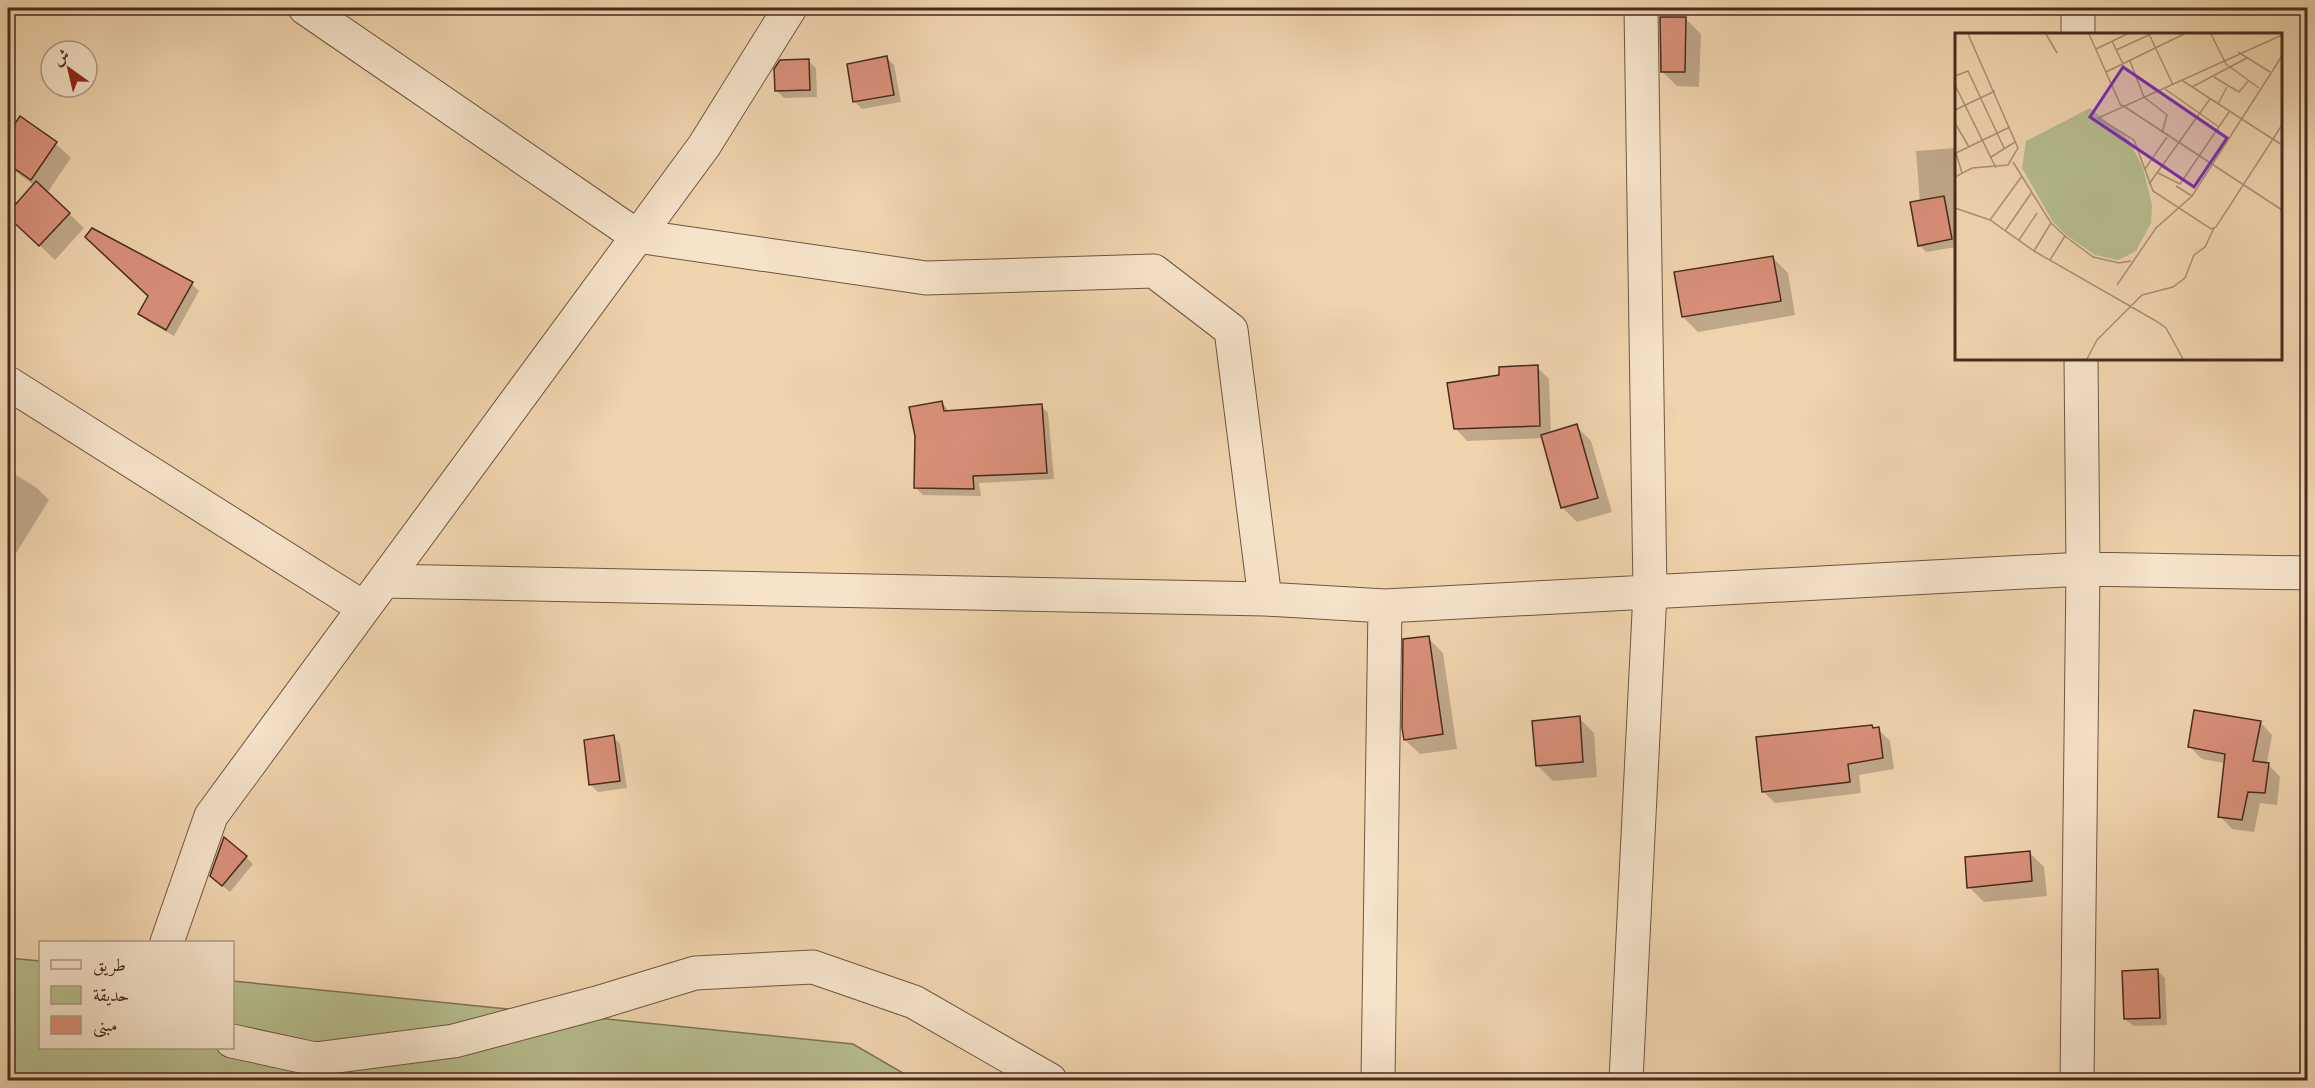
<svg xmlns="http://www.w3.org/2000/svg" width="2315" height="1088" font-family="'Libre Bodoni',Amiri,serif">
	<rect width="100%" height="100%" fill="#f0d4ae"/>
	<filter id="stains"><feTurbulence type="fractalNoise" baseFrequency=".00333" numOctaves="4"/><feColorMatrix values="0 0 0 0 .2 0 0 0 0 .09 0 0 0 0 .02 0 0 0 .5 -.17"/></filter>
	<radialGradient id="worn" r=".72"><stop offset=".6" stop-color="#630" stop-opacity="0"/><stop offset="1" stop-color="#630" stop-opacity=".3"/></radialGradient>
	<path fill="#b6bd8d" stroke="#7e7456" stroke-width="1.5" d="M 8,958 L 40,961 L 40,1048 L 232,1048 L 233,981 L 853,1044 L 915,1080 L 8,1080 Z"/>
	<path fill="#0003" d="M 578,8 L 593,8 L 596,10 Z
		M 2132,8 L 2171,8 L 2171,11 L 2138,13 Z
		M 1686,19 L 1701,34 L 1699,87 L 1677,86 L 1662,71 Z
		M 887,58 L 894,65 L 901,102 L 862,109 L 855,102 L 848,65 Z
		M 808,61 L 816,68 L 817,97 L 784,98 L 776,90 Z
		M 20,118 L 56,144 L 71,158 L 47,193 L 84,228 L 55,260 L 8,215 L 35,186 L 8,166 L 8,136 Z
		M 1956,148 L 1956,247 L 1926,252 L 1919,245 L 1920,202 L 1916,151 Z
		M 1773,258 L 1788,273 L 1795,315 L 1698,332 L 1683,317 Z
		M 192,284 L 199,291 L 174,336 L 147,321 L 140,314 Z
		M 1537,367 L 1549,379 L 1551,433 L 1576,426 L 1591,441 L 1612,512 L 1577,522 L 1562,507 L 1543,438 L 1467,441 L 1455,428 L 1501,377 Z
		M 942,403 L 950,412 L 1041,406 L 1048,413 L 1054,479 L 979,483 L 981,496 L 923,495 L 916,488 Z
		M 8,470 L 37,488 L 49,500 L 10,563 L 8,561 Z
		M 1428,638 L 1443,653 L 1457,749 L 1420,754 L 1405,740 Z
		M 1579,718 L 1594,733 L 1597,777 L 1553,781 L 1538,766 Z
		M 2260,722 L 2272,735 L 2267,763 L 2280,777 L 2277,805 L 2260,803 L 2254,832 L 2232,829 L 2220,816 L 2225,763 L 2202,759 L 2190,747 Z
		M 1872,726 L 1875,729 L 1878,729 L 1890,741 L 1894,769 L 1859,775 L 1861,793 L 1775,803 L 1764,792 Z
		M 613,737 L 620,744 L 627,788 L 598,792 L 591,785 Z
		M 2029,852 L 2044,867 L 2047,896 L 1984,902 L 1969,887 Z
		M 246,857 L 253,864 L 230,892 L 219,883 Z
		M 2158,971 L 2165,978 L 2167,1025 L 2133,1026 L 2125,1019 Z"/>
	<path fill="#da907a" stroke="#472b1e" stroke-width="1.5" d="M 1660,17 L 1686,17 L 1685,72 L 1661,72 Z
		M 887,56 L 894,95 L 853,102 L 847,64 Z
		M 809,59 L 810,90 L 775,91 L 774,69 L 780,60 Z
		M 20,116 L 57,142 L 31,180 L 8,164 L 8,134 Z
		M 36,181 L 70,213 L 39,246 L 8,217 L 8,213 Z
		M 1944,196 L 1952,239 L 1918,246 L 1910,202 Z
		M 92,228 L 193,282 L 166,330 L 138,314 L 148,296 L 85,237 Z
		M 1773,256 L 1781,301 L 1682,317 L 1674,272 Z
		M 1538,365 L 1540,426 L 1454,429 L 1447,383 L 1499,375 L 1499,367 Z
		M 942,401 L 944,411 L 1042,404 L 1047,473 L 973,476 L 974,489 L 914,488 L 915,436 L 909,407 Z
		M 1577,424 L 1598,498 L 1561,508 L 1541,435 Z
		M 1429,636 L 1443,734 L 1404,740 L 1402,728 L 1403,639 Z
		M 2194,710 L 2261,721 L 2253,761 L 2269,763 L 2265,793 L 2248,792 L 2242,820 L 2218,817 L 2225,754 L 2188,747 Z
		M 1580,716 L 1583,762 L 1536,766 L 1532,721 Z
		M 1872,725 L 1873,728 L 1879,727 L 1883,758 L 1848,764 L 1850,782 L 1762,792 L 1756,737 Z
		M 614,735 L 620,781 L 589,785 L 584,740 Z
		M 224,837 L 247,856 L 222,886 L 210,876 Z
		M 2030,851 L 2032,881 L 1967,888 L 1965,857 Z
		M 2158,969 L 2160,1018 L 2124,1019 L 2122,971 Z"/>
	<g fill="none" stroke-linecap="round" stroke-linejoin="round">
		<defs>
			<path id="street" d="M 305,8 L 637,236 L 926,278 L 1154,271 L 1231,330 L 1265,599
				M 2078,8 L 2078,34
				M 8,383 L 364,608
				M 384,581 L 1265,599 L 1385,606 L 2083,569 L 2308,573
				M 167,942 L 211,816 L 704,146 L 790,8
				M 232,1041 L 315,1059 L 454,1041 L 597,1003 L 695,973 L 813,967 L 914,1002 L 1050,1080
				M 1378,1080 L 1385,606
				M 1626,1080 L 1650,592 L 1641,8
				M 2077,1080 L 2083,569 L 2081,358"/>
		</defs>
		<use href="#street" stroke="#715542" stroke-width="35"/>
		<use href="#street" stroke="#f5e3ca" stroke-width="33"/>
	</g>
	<g transform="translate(1955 33)">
		<rect width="327" height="327" fill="#f0d4ae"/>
		<path d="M 135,75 L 174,107 L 188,135 L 197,172 L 196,190 L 181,218 L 163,227 L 140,222 L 110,201 L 98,189 L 67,135 L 71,108 Z" fill="#b6bd8d"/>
		<path fill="none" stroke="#ac9074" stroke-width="1.5" d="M 91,1 L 102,20M 134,1 L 166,73M 194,1 L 218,52M 256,1 L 271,31 L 304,55M 327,2 L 143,85 L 179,107 L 198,158 L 256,196 L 261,194 L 327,92M 157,8 L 168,31M 141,16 L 172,1M 161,17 L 194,2M 283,19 L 315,39M 175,28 L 189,64 L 212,82 L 207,100M 151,39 L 229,1M 0,43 L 13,38 L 49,115M 259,44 L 284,59 L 294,47M 228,48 L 327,112M 0,52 L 41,135M 237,54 L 292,25M 210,56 L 264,94M 263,71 L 272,54M 167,72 L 327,177M 0,77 L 40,58M 0,90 L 14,114M 36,124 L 60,109M 58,129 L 96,190 L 110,203 L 138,224 L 164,230 L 176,228M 190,136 L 212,104M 7,140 L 1,120 L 55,94M 203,140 L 225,151 L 274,79M 0,144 L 17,135 L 53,132 L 63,115 L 13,1M 194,151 L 255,66M 221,153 L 237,163M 0,175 L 35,187 L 79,218 L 201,288 L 211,295 L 228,326M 35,187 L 67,143M 50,198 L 77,159M 64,207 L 82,180M 79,218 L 96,190M 95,227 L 110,203M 162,252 L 201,195 L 237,163 L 327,23M 132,326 L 142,307 L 187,262 L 218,254 L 230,245 L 239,222 L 250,214 L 259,195"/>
		<path fill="#7b2cbf" fill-opacity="0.15" stroke="#7b2cbf" stroke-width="3" d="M 168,34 L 272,105 L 239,154 L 135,84 Z"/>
		<rect width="327" height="327" fill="none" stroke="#472b1e" stroke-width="3"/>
	</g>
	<rect width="2315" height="1088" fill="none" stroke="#f0d4ae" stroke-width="30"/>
	<rect x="9" y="9" width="2297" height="1070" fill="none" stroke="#472b1e" stroke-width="3"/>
	<rect x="15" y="15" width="2285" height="1058" fill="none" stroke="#472b1e" stroke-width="1.5"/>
	<rect x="39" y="941" width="195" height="108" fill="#f5e3ca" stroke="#af9985" stroke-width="1.5"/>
	<rect x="51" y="960" width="30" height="9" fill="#f5e3ca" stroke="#af9985" stroke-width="1.5"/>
	<text x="93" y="971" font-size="18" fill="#472b1e">طريق</text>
	<rect x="51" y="986" width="30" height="18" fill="#b6bd8d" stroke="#af9985" stroke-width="1.5"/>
	<text x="93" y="1001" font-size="18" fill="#472b1e">حديقة</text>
	<rect x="51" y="1016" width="30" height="18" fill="#da907a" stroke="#af9985" stroke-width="1.5"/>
	<text x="93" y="1031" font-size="18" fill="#472b1e">مبنى</text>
	<g transform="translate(69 69) rotate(326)"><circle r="28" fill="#f5e3ca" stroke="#af9985" stroke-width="1.5"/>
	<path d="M0-4.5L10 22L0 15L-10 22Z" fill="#8f2418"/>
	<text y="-9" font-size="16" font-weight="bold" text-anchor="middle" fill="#472b1e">ش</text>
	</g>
	<rect width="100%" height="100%" filter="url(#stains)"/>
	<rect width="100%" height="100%" fill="url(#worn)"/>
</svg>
